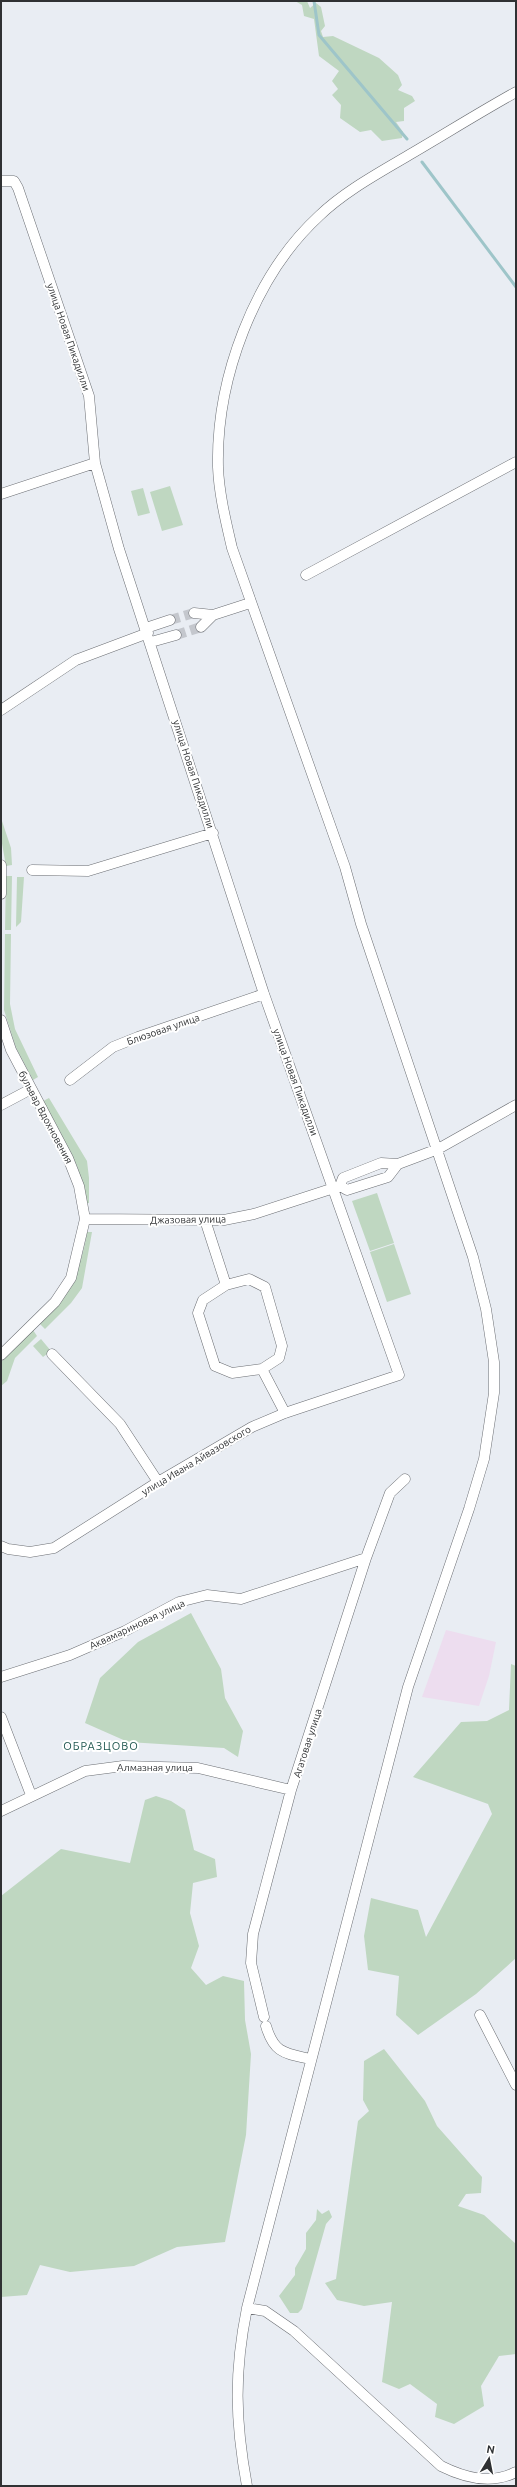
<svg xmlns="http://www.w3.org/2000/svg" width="517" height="2487" font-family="Ubuntu,sans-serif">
	<rect width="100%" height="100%" fill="#e9edf3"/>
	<path fill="#edddef" d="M 446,1630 L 496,1642 L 489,1676 L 479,1706 L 422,1697 Z"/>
	<path fill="#bfd7c1" d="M 295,1 L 307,1 L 310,8 L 316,3 L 321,7 L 325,26 L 321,31 L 323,37 L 333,36 L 379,58 L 398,75 L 402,85 L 398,90 L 412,96 L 415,101 L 404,108 L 404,121 L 396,122 L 403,132 L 402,138 L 382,141 L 371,130 L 360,132 L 340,118 L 341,105 L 332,95 L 338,89 L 332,81 L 339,71 L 319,56 L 314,19 L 304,16 L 302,5 Z
		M 170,486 L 183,525 L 162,531 L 150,492 Z
		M 143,488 L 150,513 L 138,516 L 131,491 Z
		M 1,818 L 11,848 L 12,865 L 6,866 L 1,838 Z
		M 6,876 L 12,876 L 11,930 L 5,930 Z
		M 17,877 L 24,877 L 21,922 L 16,927 Z
		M 5,934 L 11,934 L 10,1004 L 15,1029 L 38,1077 L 33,1080 L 16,1048 L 4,1010 Z
		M 49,1098 L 87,1161 L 89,1178 L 89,1203 L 87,1203 L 77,1166 L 43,1101 Z
		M 377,1193 L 394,1243 L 370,1251 L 352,1201 Z
		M 87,1232 L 92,1232 L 82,1288 L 71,1303 L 45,1329 L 40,1324 C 67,1294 81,1272 87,1232 Z
		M 394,1244 L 411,1294 L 387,1302 L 370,1252 Z
		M 33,1330 L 37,1336 L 15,1358 L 7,1381 L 1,1386 L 1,1362 Z
		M 41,1339 L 51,1351 L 43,1357 L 33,1346 Z
		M 191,1613 L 221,1669 L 225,1698 L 243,1731 L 238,1757 L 224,1748 L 128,1742 L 85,1723 L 100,1678 L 138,1642 Z
		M 511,1664 L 516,1666 L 516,1958 L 476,1994 L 418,2035 L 396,2015 L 399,1976 L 368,1970 L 364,1936 L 371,1898 L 418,1910 L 426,1937 L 492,1814 L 488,1804 L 413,1777 L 461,1722 L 487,1721 L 509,1710 Z
		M 156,1796 L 171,1801 L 185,1810 L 194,1850 L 215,1859 L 217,1877 L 193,1883 L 190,1913 L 199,1946 L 191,1968 L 206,1985 L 223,1976 L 244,1981 L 245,2020 L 251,2054 L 246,2135 L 225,2242 L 177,2247 L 134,2266 L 70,2272 L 40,2265 L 27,2295 L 1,2297 L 1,1896 L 61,1849 L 130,1863 L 145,1800 Z
		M 384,2049 L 425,2101 L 437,2126 L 482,2177 L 481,2193 L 466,2194 L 458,2206 L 484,2215 L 516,2244 L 516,2354 L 499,2356 L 481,2386 L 484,2406 L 454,2424 L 435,2417 L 437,2404 L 410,2384 L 399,2389 L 382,2382 L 392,2302 L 364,2306 L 337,2300 L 325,2283 L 336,2279 L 358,2121 L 369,2111 L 363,2100 L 364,2061 Z
		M 317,2209 L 322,2214 L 329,2210 L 332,2217 L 326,2224 L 302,2309 L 298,2313 L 290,2313 L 279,2296 L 295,2275 L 295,2268 L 306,2249 L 306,2233 L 316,2220 Z"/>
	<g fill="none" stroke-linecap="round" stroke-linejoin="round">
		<path stroke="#9ec5c9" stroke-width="3" d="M 314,1 L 319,35 L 407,139
			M 422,162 L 516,287"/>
		<path stroke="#c4c7cd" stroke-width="10" stroke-dasharray="10 5" stroke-linecap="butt" d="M 170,620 L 194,613
			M 176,635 L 201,627"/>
		<defs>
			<path id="minor" d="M 1,181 L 14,181 L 18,188 L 89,396 L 95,463 L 119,549 L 264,994 L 399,1375 L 285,1413 L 252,1427 L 158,1482 L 54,1548 L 30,1552 L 8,1549 L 1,1546
				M 1,494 L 95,463
				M 306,575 L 516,462
				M 194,613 L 213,615 L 201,627
				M 213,615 L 250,603
				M 146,628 L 170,620
				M 151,642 L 176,635
				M 1,710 L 76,660 L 148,633
				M 1,865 L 1,894
				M 32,870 L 88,871 L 213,833
				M 1,1020 L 11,1050 L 68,1158 L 79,1186 L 85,1219 L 71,1278 L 55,1302 L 1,1355
				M 70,1080 L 113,1047 L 138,1037 L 264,994
				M 1,1105 L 31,1089
				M 381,1163 L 398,1164 L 388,1177 L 347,1190 L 340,1186 L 343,1178 Z
				M 398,1164 L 438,1149 L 516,1105
				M 85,1219 L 224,1220 L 254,1214 L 340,1186
				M 205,1220 L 226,1285 L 249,1279 L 265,1287 L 282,1346 L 279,1358 L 262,1369 L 285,1413
				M 226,1285 L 203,1300 L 198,1313 L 215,1366 L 232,1373 L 262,1369
				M 52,1354 L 120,1424 L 158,1482
				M 1,1677 L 70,1655 L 125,1631 L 179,1602 L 207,1595 L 241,1599 L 366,1558
				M 1,1717 L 31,1795
				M 1,1811 L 85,1771 L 123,1766 L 198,1768 L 291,1790
				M 480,2015 L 516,2085
				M 264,2017 L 251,1963 L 253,1934 L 291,1790 L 366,1558 L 390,1493 L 405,1479
				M 266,2026 C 274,2053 284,2053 310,2059
				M 247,2308 L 265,2311 L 294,2331 L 441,2466 C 465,2478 491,2485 516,2472
				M 247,2486 C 235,2421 234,2372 247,2308 L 408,1687 L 469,1509 L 484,1459 L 494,1393 L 494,1362 L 486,1309 L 473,1257 L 361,924 L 345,867 L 232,548 C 226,522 219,494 218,467 C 216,379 254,276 319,216 C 345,191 379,173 409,155 C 445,134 480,112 516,92"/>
		</defs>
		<use href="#minor" stroke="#6b6e73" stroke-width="11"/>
		<use href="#minor" stroke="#fff" stroke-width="10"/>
	</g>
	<g text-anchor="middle" stroke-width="4" stroke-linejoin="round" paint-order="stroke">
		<g font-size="10" fill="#2f3133" stroke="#fff">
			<text transform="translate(69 337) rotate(71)" y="4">улица Новая Пикадилли</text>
			<text transform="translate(194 774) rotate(72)" y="4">улица Новая Пикадилли</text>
			<text transform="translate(163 1029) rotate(-19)" y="4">Блюзовая улица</text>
			<text transform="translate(296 1082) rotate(70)" y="4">улица Новая Пикадилли</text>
			<text transform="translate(46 1117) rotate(62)" y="4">бульвар Вдохновения</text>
			<text transform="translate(188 1219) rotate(-1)" y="4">Джазовая улица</text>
			<text transform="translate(196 1460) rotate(-31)" y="4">улица Ивана Айвазовского</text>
			<text transform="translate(137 1624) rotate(-25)" y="4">Аквамариновая улица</text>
			<text transform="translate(307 1743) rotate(-72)" y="4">Агатовая улица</text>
			<text x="155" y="1771">Алмазная улица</text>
		</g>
		<g font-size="11" letter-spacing="1" fill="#1c544d" stroke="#fff">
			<text x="101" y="1750">ОБРАЗЦОВО</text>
		</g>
	</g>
	<rect width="517" height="2487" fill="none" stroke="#2f3133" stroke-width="4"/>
	<g transform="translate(489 2459) rotate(10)" stroke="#ffffff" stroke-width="3" paint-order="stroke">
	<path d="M0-3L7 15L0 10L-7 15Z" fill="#2f3133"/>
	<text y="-6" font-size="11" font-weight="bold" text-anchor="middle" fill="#2f3133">N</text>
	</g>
</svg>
